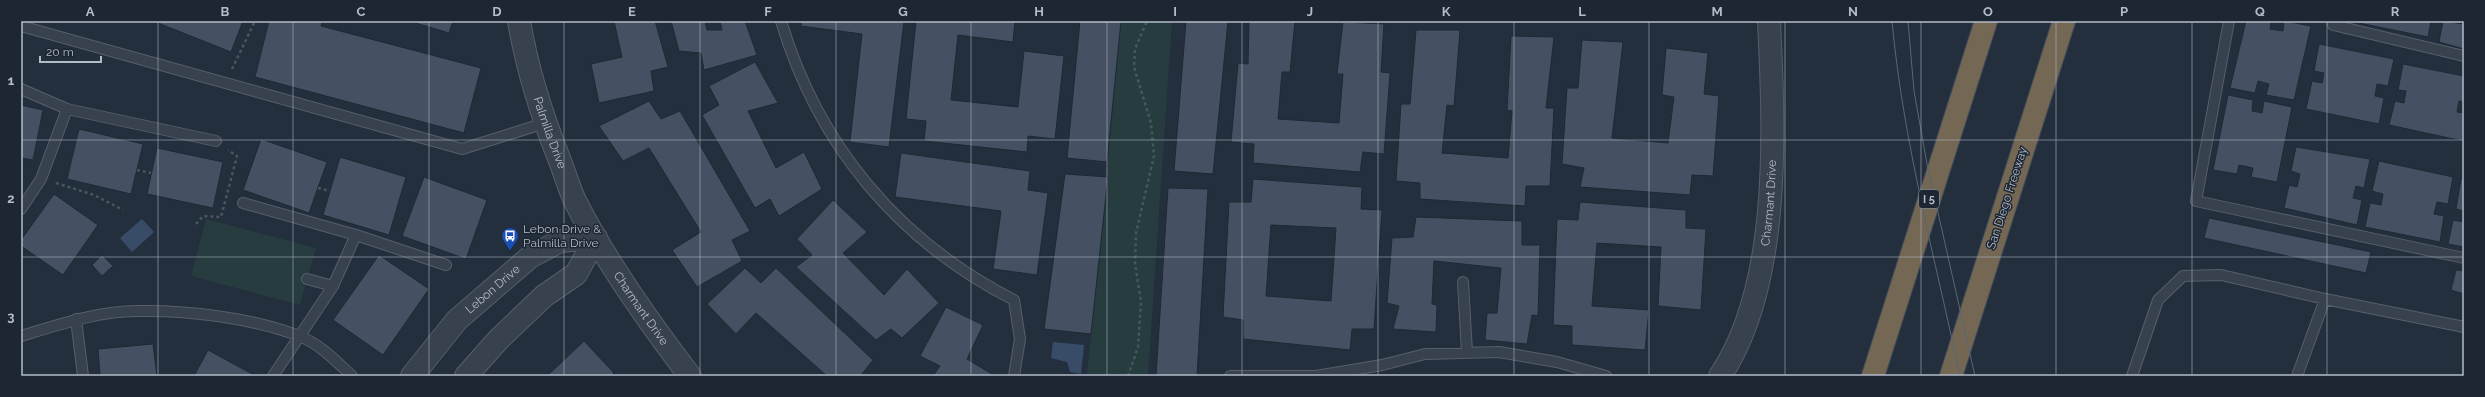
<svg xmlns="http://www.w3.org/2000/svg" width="2485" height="397" font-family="Raleway,sans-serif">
	<rect width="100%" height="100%" fill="#242f3e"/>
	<path fill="#263c3f" d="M 1121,21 L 1172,21 L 1148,376 L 1087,376 Z
		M 206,219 L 316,248 L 300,305 L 191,276 Z"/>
	<path fill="#394c67" d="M 142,219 L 154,232 L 132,252 L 120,238 Z
		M 1053,342 L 1084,345 L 1081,374 L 1070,372 L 1067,362 L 1051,358 Z"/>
	<path fill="#455162" stroke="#1f2835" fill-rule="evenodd" d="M 153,21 L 243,21 L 231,52 Z
		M 269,21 L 322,21 L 321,26 L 481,68 L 464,133 L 255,77 Z
		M 409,21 L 453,21 L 449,33 Z
		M 614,21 L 655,21 L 668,67 L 651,71 L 654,91 L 599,103 L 591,64 L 622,57 Z
		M 671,21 L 705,21 L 707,30 L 722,30 L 720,21 L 745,21 L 757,55 L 704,70 L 701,53 L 679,51 Z
		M 801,21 L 904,21 L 889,147 L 850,142 L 862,34 L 801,26 Z
		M 916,21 L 1015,21 L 1013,42 L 958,35 L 951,100 L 1018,107 L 1024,51 L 1064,56 L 1055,139 L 1028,136 L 1027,152 L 924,141 L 926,121 L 906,119 Z
		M 1080,21 L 1121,21 L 1107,162 L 1067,158 Z
		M 1186,21 L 1228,21 L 1213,174 L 1174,171 Z
		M 1249,21 L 1295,21 L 1290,72 L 1282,72 L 1278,119 L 1339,123 L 1343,74 L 1337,74 L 1343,22 L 1384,24 L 1381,72 L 1390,73 L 1384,154 L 1363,152 L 1360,172 L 1253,163 L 1254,144 L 1231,142 L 1238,63 L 1248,64 Z
		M 2246,21 L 2271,21 L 2270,29 L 2283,31 L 2284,21 L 2311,26 L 2294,100 L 2266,95 L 2269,84 L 2258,81 L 2255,93 L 2230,88 Z
		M 2431,21 L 2428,37 L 2354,22 L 2354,21 Z
		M 2443,21 L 2464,24 L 2464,49 L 2439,42 Z
		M 1416,30 L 1460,30 L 1454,106 L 1447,105 L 1442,153 L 1508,158 L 1512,111 L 1507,110 L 1511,36 L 1554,37 L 1546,108 L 1554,108 L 1550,186 L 1526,186 L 1525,206 L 1420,199 L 1420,183 L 1396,181 L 1401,104 L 1410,104 Z
		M 1582,40 L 1623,42 L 1612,138 L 1668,143 L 1674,97 L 1662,95 L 1666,48 L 1708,53 L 1704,94 L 1719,96 L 1713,176 L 1692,175 L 1690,195 L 1580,187 L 1584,168 L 1562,164 L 1567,88 L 1578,88 Z
		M 2319,44 L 2394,59 L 2388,86 L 2377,84 L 2375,96 L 2384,98 L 2379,124 L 2306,109 L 2312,81 L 2322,83 L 2324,73 L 2314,71 Z
		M 755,62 L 778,103 L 748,111 L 776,168 L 804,152 L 822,189 L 779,216 L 770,199 L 755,208 L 702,115 L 719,105 L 709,86 Z
		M 2403,64 L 2464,76 L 2464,102 L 2459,101 L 2457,112 L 2464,113 L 2463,141 L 2389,125 L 2395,101 L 2404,103 L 2406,91 L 2398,90 Z
		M 2228,95 L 2253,100 L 2252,111 L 2262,113 L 2264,101 L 2292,107 L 2277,182 L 2251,177 L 2253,168 L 2239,165 L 2237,174 L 2213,170 Z
		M 649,101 L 661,119 L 680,111 L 750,231 L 732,240 L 742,261 L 697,287 L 672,250 L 701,232 L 649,148 L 623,161 L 599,126 Z
		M 21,105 L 43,110 L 33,160 L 21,158 Z
		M 79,129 L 143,144 L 131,194 L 67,179 Z
		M 261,139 L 327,162 L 309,213 L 243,190 Z
		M 2296,147 L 2370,159 L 2364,188 L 2356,186 L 2353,198 L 2362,200 L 2357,225 L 2284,208 L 2289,185 L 2297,187 L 2300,174 L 2291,171 Z
		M 157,148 L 223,162 L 213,208 L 147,194 Z
		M 901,153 L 1030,171 L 1028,190 L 1048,193 L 1037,275 L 993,269 L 1001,211 L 895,197 Z
		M 340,157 L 406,177 L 389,235 L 323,215 Z
		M 2379,161 L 2453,177 L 2448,204 L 2437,202 L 2434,214 L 2444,216 L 2440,242 L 2365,227 L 2370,203 L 2381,205 L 2383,194 L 2372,191 Z
		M 1065,174 L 1108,177 L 1091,334 L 1044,329 Z
		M 424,177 L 487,200 L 466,259 L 402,236 Z
		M 1253,179 L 1362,187 L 1361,209 L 1382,210 L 1374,329 L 1352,329 L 1350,350 L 1243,339 L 1243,320 L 1223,317 L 1229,202 L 1251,202 ZM 1271,225 L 1336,228 L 1331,301 L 1266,296 Z
		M 2461,179 L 2464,180 L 2464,211 L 2456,209 Z
		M 1168,188 L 1208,189 L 1197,376 L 1156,376 Z
		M 54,194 L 98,225 L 63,275 L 21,246 L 21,240 Z
		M 833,200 L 867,232 L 843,253 L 884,295 L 907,269 L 939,303 L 902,338 L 891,329 L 876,340 L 796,267 L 812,255 L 797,239 Z
		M 1580,202 L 1686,210 L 1686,228 L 1706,229 L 1701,310 L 1658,306 L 1661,247 L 1597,243 L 1592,306 L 1649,310 L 1645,350 L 1572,345 L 1572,326 L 1553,325 L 1557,219 L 1578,220 Z
		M 1416,217 L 1522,221 L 1522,245 L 1540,245 L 1538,316 L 1532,315 L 1527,344 L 1485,340 L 1487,313 L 1497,313 L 1501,268 L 1434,261 L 1432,304 L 1437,305 L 1436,332 L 1393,329 L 1399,306 L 1387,303 L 1392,238 L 1413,237 Z
		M 2209,218 L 2371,252 L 2366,273 L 2204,238 Z
		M 2453,220 L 2464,222 L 2464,247 L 2448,244 Z
		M 102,255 L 113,266 L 102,276 L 92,265 Z
		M 379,255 L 429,289 L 383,355 L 333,320 Z
		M 745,268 L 761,283 L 776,268 L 873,360 L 862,374 L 863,376 L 827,376 L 756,313 L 736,334 L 707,304 Z
		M 2456,270 L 2464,271 L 2464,294 L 2451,290 Z
		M 946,307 L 983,325 L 967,359 L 995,376 L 933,376 L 940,366 L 920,356 Z
		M 584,341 L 614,373 L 611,376 L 547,376 Z
		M 153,344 L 157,376 L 100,376 L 98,349 Z
		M 208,350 L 254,375 L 253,376 L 194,376 Z"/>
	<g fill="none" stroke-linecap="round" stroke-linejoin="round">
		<defs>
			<path id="service" d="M 781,21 C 818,145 898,241 1014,300 L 1020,339 L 1014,376
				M 2229,21 L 2196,201 L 2464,258
				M 2332,21 L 2333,25 L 2464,56
				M 21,26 L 462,149 L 545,123
				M 21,89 L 67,109
				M 243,203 L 356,235
				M 21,209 L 41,179 L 67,109 L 216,141
				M 307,279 L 333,286
				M 1463,282 L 1467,353
				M 76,319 L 83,376
				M 21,336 C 58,325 98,311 137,311 C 188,310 252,318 299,336 C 320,344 336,361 352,376
				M 273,376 L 333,286 L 356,235 L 446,265
				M 1230,376 L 1316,376 L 1382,365 L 1425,354 L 1499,352 L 1557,362 L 1606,376
				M 2132,376 L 2158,300 L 2183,276 L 2221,275 L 2325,299
				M 2297,376 L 2325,299 L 2464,327"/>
			<g id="tertiary">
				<path id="s1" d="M 519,21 C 527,69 542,116 560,161 C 565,174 569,188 575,201 C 606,262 648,321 690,376"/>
				<path id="s2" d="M 412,376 L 457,320 L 530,257 L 560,241 L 596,238"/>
				<path d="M 466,376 L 498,340 L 544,296 L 576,274 L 596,238"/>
				<path id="s3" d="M 1720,376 C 1782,284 1774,128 1769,21"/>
			</g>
			<path id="motorway" d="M 1873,376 L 1986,21
				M 1951,376 L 2064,21"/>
		</defs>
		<use href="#service" stroke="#565f6c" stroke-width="12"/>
		<use href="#tertiary" stroke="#565f6c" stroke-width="24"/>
		<use href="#motorway" stroke="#434c59" stroke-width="24"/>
		<path stroke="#44595c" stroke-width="2.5" stroke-dasharray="3 3" stroke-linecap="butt" d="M 232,69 L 255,21
			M 137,170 L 151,173
			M 56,183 L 94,195 L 123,210
			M 318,188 L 330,191
			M 196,224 L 203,216 L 221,217 L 237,156 L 228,150
			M 1128,376 L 1138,347 L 1141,302 L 1135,264 L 1136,233 L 1154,156 L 1151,123 L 1134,67 L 1135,49 L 1147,21"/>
		<use href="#service" stroke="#38414e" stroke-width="10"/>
		<use href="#tertiary" stroke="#38414e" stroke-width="22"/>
		<use href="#motorway" stroke="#746855" stroke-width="22"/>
		<path stroke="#5a6575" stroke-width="1" d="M 1892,21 C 1903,141 1935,258 1960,376
			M 1908,21 L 1914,91 L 1927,164 L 1975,376"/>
	</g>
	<path fill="none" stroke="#b4bcc9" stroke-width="1" stroke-opacity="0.55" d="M 158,21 L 158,376M 293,21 L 293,376M 429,21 L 429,376M 564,21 L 564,376M 700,21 L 700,376M 836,21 L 836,376M 971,21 L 971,376M 1107,21 L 1107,376M 1242,21 L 1242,376M 1378,21 L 1378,376M 1514,21 L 1514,376M 1649,21 L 1649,376M 1785,21 L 1785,376M 1921,21 L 1921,376M 2056,21 L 2056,376M 2192,21 L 2192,376M 2327,21 L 2327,376M 21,140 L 2464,140M 21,257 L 2464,257"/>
	<defs>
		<symbol id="bus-pin" viewBox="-11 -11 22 30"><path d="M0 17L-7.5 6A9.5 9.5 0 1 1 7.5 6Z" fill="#1a4fb4" stroke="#1d2633"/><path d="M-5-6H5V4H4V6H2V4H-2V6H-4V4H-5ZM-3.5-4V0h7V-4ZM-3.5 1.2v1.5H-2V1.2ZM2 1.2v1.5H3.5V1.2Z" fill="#fff"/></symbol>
	</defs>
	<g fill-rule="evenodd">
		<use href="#bus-pin" x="500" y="226" width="20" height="27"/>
	</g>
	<g text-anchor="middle" stroke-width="3" stroke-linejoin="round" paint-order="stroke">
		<rect fill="#1d2633" stroke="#878f9c" stroke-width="1" x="1919" y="190" width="20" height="18" rx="3"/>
		<g font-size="11" font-weight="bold" fill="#b4bcc9">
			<text x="1929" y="203">I 5</text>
		</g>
		<g font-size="12" fill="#b4bcc9" stroke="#1d2633">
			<text dy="4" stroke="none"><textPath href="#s1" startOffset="116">Palmilla Drive</textPath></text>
			<text transform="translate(2007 198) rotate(-72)" y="4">San Diego Freeway</text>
			<text dy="4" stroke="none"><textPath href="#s3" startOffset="182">Charmant Drive</textPath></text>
			<text dy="4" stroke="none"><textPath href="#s2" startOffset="119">Lebon Drive</textPath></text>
			<text dy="4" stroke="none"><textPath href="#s1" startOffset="315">Charmant Drive</textPath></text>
		</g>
		<g font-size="12" fill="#b4bcc9" stroke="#1d2633" text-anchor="start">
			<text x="523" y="233">Lebon Drive &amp;<tspan x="523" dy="14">Palmilla Drive</tspan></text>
		</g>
	</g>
	<rect width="2485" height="397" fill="none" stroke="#1d2633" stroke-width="44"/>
	<path d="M40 56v6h61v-6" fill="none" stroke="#b4bcc9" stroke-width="2"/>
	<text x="46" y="56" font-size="12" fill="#b4bcc9" stroke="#1d2633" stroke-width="3" paint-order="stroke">20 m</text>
	<rect x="22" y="22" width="2441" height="353" fill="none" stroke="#b4bcc9" stroke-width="1.5"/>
	<g font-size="13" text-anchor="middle" font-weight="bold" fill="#b4bcc9">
		<text x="90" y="16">A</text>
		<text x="225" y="16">B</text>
		<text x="361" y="16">C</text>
		<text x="497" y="16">D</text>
		<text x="632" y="16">E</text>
		<text x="768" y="16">F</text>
		<text x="903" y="16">G</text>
		<text x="1039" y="16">H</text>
		<text x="1175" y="16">I</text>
		<text x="1310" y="16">J</text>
		<text x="1446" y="16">K</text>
		<text x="1582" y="16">L</text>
		<text x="1717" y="16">M</text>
		<text x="1853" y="16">N</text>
		<text x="1988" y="16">O</text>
		<text x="2124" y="16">P</text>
		<text x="2260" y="16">Q</text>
		<text x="2395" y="16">R</text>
		<text x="11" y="85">1</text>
		<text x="11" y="203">2</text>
		<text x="11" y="321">3</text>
	</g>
</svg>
